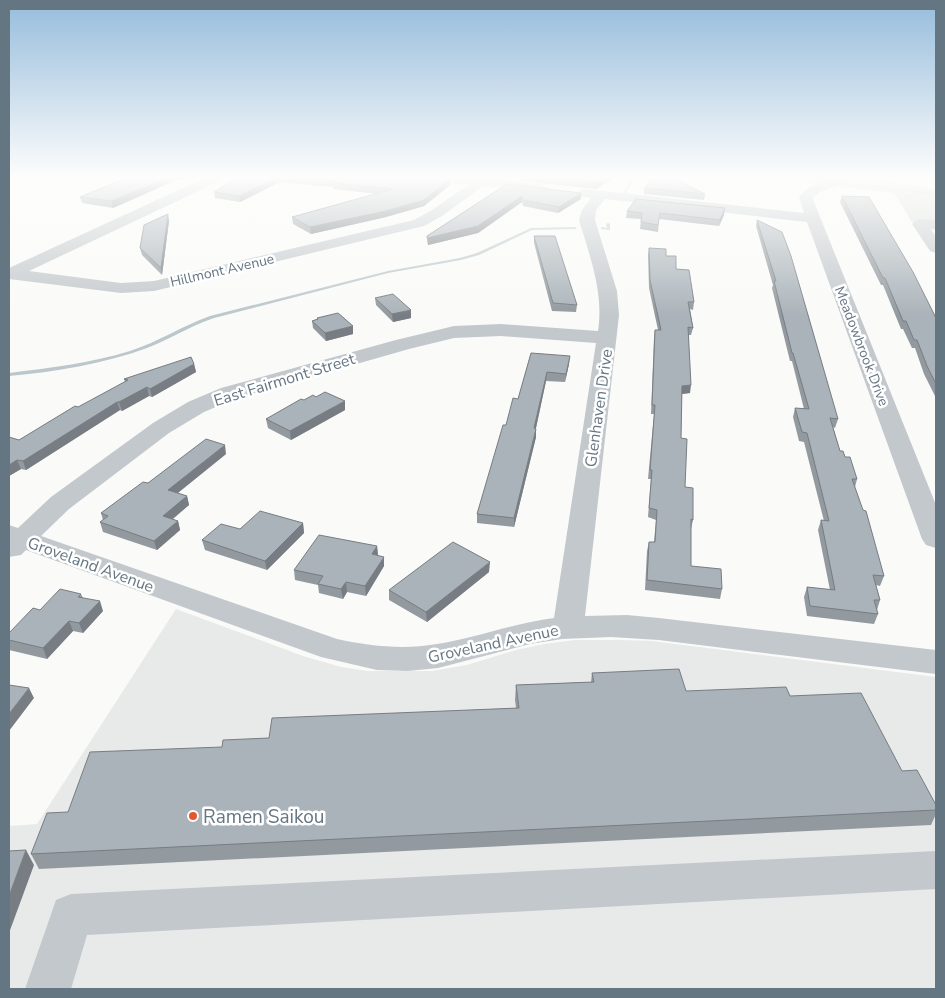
<svg xmlns="http://www.w3.org/2000/svg" width="945" height="998" font-family="'Nunito Sans',sans-serif">
	<rect width="100%" height="100%" fill="#fafaf8"/>
	<path fill="#e8e9e9" d="M 176,609 L 303,656 L 341,667 L 368,671 L 432,671 L 467,665 L 516,650 L 544,644 L 575,640 L 619,640 L 652,641 L 936,677 L 936,989 L 9,989 L 9,826 L 37,824 Z"/>
	<path fill="#dadfd7" d="M 751,177 L 840,177 L 819,184 Z
		M 859,177 L 936,189 L 936,223 L 912,222 L 894,193 L 834,186 Z"/>
	<g fill="none" stroke-linecap="round" stroke-linejoin="round">
		<path fill="#bbc7cb" fill-rule="evenodd" d="M 632,177 L 636,177 L 624,195 L 622,195 Z
			M 608,223 L 610,224 L 610,230 L 601,229 L 601,227 L 607,228 L 606,224 Z
			M 575,227 L 576,227 L 576,229 L 532,230 L 479,255 L 461,260 L 388,273 L 214,318 C 190,326 170,339 147,348 C 103,364 55,372 9,376 L 9,373 C 49,368 91,363 130,351 C 158,342 182,326 210,316 L 388,271 L 460,258 L 477,253 L 531,228 Z"/>
		<path stroke="#bbbfc2" stroke-width="2" stroke-dasharray="1 1" stroke-linecap="butt" d="M 795,177 L 807,178
			M 860,185 L 936,194
			M 904,198 L 924,193"/>
		<path fill="#c3c8cc" fill-rule="evenodd" d="M 207,177 L 224,177 L 222,180 L 29,271 L 121,283 L 154,281 L 414,220 L 432,210 L 468,185 L 433,181 L 428,180 L 427,177 L 469,177 L 541,184 L 548,188 L 541,192 L 483,186 L 442,216 L 424,226 L 154,291 L 121,293 L 9,279 L 9,268 Z
			M 836,177 L 855,177 L 853,180 L 820,192 L 813,198 L 814,202 L 936,505 L 936,548 L 926,545 L 922,539 L 807,222 L 605,199 L 596,210 L 595,220 L 617,291 L 619,315 L 585,616 L 627,615 L 659,618 L 936,650 L 936,674 L 659,640 L 611,637 L 562,639 L 530,644 L 438,668 L 408,671 L 377,670 L 321,657 L 26,550 L 21,555 L 9,557 L 9,525 L 18,528 L 51,497 L 153,423 L 188,402 L 221,388 L 396,340 L 454,326 L 501,324 L 598,331 C 604,293 590,257 579,220 L 582,210 L 591,198 L 580,196 L 578,193 L 580,190 L 585,189 L 804,213 L 799,197 C 808,185 822,182 836,177 ZM 501,336 L 596,343 L 554,618 C 514,623 476,638 437,644 C 403,650 370,646 337,639 L 41,536 L 69,509 L 169,433 L 204,412 L 237,398 L 409,349 L 454,338 Z
			M 920,219 L 936,220 L 936,230 L 931,229 L 936,237 L 936,253 L 930,251 L 912,224 L 915,221 Z
			M 936,851 L 936,889 L 87,935 L 71,989 L 25,989 L 56,900 L 71,894 Z"/>
	</g>
	<path fill="#929a9f" d="M 129,177 L 189,177 L 174,181 L 113,208 L 82,203 L 80,197 Z
		M 237,177 L 433,177 L 450,179 L 450,185 L 424,206 L 386,217 L 311,234 L 293,224 L 292,217 L 377,194 L 334,189 L 333,187 L 280,182 L 240,202 L 215,198 L 214,192 Z
		M 521,177 L 612,177 L 612,179 L 596,189 L 521,181 Z
		M 677,180 L 705,194 L 704,200 L 644,194 L 644,188 Z
		M 507,184 L 581,199 L 558,213 L 523,206 L 522,202 L 478,233 L 428,245 L 427,236 Z
		M 842,196 L 936,318 L 936,398 L 924,374 L 915,348 L 912,348 L 903,329 L 901,329 L 883,285 L 881,285 L 840,202 Z
		M 627,211 L 724,215 L 719,226 L 659,219 L 658,232 L 640,229 L 641,219 L 626,218 Z
		M 757,220 L 838,419 L 835,428 L 833,427 L 840,451 L 845,457 L 857,479 L 855,487 L 884,576 L 880,586 L 876,585 L 880,600 L 877,610 L 878,614 L 874,624 L 807,616 L 804,597 L 807,587 L 830,590 L 818,530 L 821,520 L 824,521 L 804,442 L 799,441 L 793,417 L 795,408 L 804,409 L 792,361 L 790,361 L 772,288 L 773,285 L 756,226 Z
		M 169,221 L 162,275 L 142,255 L 140,248 Z
		M 534,236 L 577,305 L 576,312 L 552,311 L 534,243 Z
		M 649,248 L 666,256 L 676,269 L 694,302 L 693,310 L 690,309 L 693,328 L 691,335 L 688,335 L 690,393 L 682,394 L 681,438 L 685,487 L 693,520 L 691,529 L 691,566 L 722,589 L 720,599 L 645,590 L 647,551 L 649,542 L 654,542 L 656,520 L 648,517 L 651,479 L 648,479 L 654,414 L 651,414 L 654,338 L 655,330 L 658,330 L 649,288 L 648,255 Z
		M 375,298 L 411,318 L 393,322 L 376,305 Z
		M 317,318 L 353,334 L 326,341 L 313,328 L 312,321 L 317,319 Z
		M 531,353 L 569,364 L 565,382 L 546,381 L 536,428 L 536,437 L 514,527 L 477,523 L 477,514 L 506,425 L 518,399 Z
		M 194,364 L 196,372 L 152,397 L 149,396 L 122,411 L 120,410 L 26,470 L 21,469 L 9,476 L 9,437 L 19,440 L 125,382 L 124,379 Z
		M 304,400 L 345,410 L 291,440 L 268,428 L 266,419 Z
		M 226,454 L 178,493 L 187,496 L 189,505 L 173,519 L 178,521 L 180,530 L 157,550 L 103,532 L 100,522 L 103,520 L 101,513 L 148,483 Z
		M 303,523 L 304,533 L 267,570 L 205,550 L 202,540 L 240,529 Z
		M 377,546 L 378,555 L 384,566 L 366,596 L 347,592 L 343,599 L 319,593 L 318,585 L 295,580 L 294,570 Z
		M 489,572 L 427,622 L 389,600 L 389,590 Z
		M 81,594 L 83,598 L 103,611 L 83,633 L 73,631 L 47,659 L 9,650 L 9,633 Z
		M 592,673 L 686,691 L 790,696 L 902,771 L 936,805 L 936,814 L 931,825 L 39,869 L 31,854 L 68,812 L 269,738 L 516,708 L 515,700 L 516,685 L 591,682 Z"/>
	<path fill="#777d82" d="M 169,177 L 189,177 L 174,181 L 113,208 L 112,201 Z
		M 278,177 L 280,177 L 280,182 L 240,202 L 239,196 Z
		M 606,177 L 612,177 L 612,179 L 596,189 L 597,183 Z
		M 450,179 L 450,185 L 424,206 L 386,217 L 311,234 L 310,227 Z
		M 581,193 L 581,199 L 558,213 L 559,207 Z
		M 522,196 L 522,202 L 478,233 L 428,245 L 427,238 Z
		M 725,208 L 724,215 L 719,226 L 720,220 Z
		M 168,214 L 169,221 L 162,275 L 161,268 Z
		M 411,310 L 411,318 L 393,322 L 392,314 Z
		M 353,326 L 353,334 L 326,341 L 325,333 Z
		M 570,356 L 569,364 L 565,382 L 566,374 Z
		M 194,364 L 196,372 L 152,397 L 150,389 Z
		M 547,372 L 546,381 L 534,437 L 534,428 Z
		M 691,385 L 690,393 L 681,394 L 682,386 Z
		M 147,387 L 149,396 L 122,411 L 119,402 Z
		M 345,401 L 345,410 L 291,440 L 290,431 Z
		M 117,402 L 120,410 L 26,470 L 23,461 Z
		M 536,429 L 536,437 L 514,527 L 514,518 Z
		M 225,445 L 226,454 L 170,499 L 168,490 Z
		M 17,460 L 21,469 L 9,476 L 9,465 Z
		M 187,496 L 189,505 L 165,525 L 163,516 Z
		M 178,521 L 180,530 L 157,550 L 154,541 Z
		M 303,523 L 304,533 L 267,570 L 265,561 Z
		M 377,546 L 378,556 L 372,554 Z
		M 384,557 L 384,566 L 366,596 L 365,586 Z
		M 490,562 L 489,572 L 427,622 L 426,612 Z
		M 346,582 L 347,592 L 343,599 L 341,589 Z
		M 100,601 L 103,611 L 83,633 L 79,623 Z
		M 69,621 L 73,631 L 47,659 L 43,648 Z
		M 29,688 L 34,698 L 9,731 L 9,714 Z
		M 26,850 L 34,865 L 9,933 L 9,896 Z"/>
	<path fill="#aab3b9" stroke="#777d82" d="M 129,177 L 169,177 L 112,201 L 80,197 Z
		M 237,177 L 278,177 L 239,196 L 214,192 Z
		M 288,177 L 433,177 L 450,179 L 424,200 L 386,211 L 310,227 L 292,217 L 393,189 L 333,183 L 336,181 Z
		M 537,177 L 606,177 L 597,183 Z
		M 653,177 L 678,178 L 677,180 L 705,194 L 644,188 Z
		M 507,184 L 581,193 L 559,207 L 523,200 L 522,196 L 478,226 L 427,238 L 427,236 Z
		M 842,196 L 869,197 L 913,272 L 936,318 L 936,384 L 927,366 L 917,340 L 914,340 L 906,321 L 903,321 L 885,278 L 883,278 Z
		M 636,199 L 725,208 L 720,220 L 660,213 L 658,225 L 641,222 L 642,213 L 627,211 Z
		M 168,214 L 161,268 L 140,248 L 144,225 Z
		M 757,220 L 782,232 L 791,256 L 838,419 L 830,418 L 840,451 L 843,451 L 845,457 L 850,457 L 857,479 L 852,479 L 863,510 L 866,511 L 884,576 L 873,575 L 880,600 L 874,600 L 878,614 L 810,606 L 807,587 L 835,590 L 821,520 L 829,521 L 807,433 L 802,432 L 795,408 L 809,409 L 793,353 L 792,353 L 774,281 L 776,281 Z
		M 534,236 L 555,236 L 577,305 L 553,303 Z
		M 649,248 L 666,249 L 666,256 L 676,256 L 676,269 L 689,270 L 694,302 L 688,302 L 693,328 L 688,327 L 691,385 L 682,386 L 681,438 L 687,439 L 685,487 L 693,488 L 693,520 L 691,519 L 691,566 L 721,569 L 722,589 L 647,580 L 649,542 L 655,542 L 657,510 L 649,508 L 652,470 L 650,470 L 655,405 L 652,405 L 655,330 L 661,330 L 650,280 Z
		M 393,294 L 411,310 L 392,314 L 375,298 Z
		M 338,313 L 353,326 L 325,333 L 312,321 L 318,319 L 317,318 Z
		M 531,353 L 570,356 L 566,374 L 547,372 L 534,428 L 536,429 L 514,518 L 477,514 L 503,425 L 506,425 L 513,398 L 518,399 Z
		M 191,357 L 194,364 L 150,389 L 147,387 L 119,402 L 117,402 L 23,461 L 17,460 L 9,465 L 9,437 L 19,440 L 75,406 L 78,407 L 128,380 L 124,379 Z
		M 325,392 L 345,401 L 290,431 L 266,419 L 301,399 L 304,400 L 313,395 L 316,397 Z
		M 206,439 L 225,445 L 168,490 L 187,496 L 163,516 L 178,521 L 154,541 L 100,522 L 108,516 L 101,513 L 143,482 L 148,483 Z
		M 260,511 L 303,523 L 265,561 L 202,540 L 221,524 L 240,529 Z
		M 319,535 L 377,546 L 372,554 L 384,557 L 365,586 L 346,582 L 341,589 L 318,584 L 323,576 L 294,570 Z
		M 453,542 L 490,562 L 426,612 L 389,590 Z
		M 60,589 L 81,594 L 78,597 L 100,601 L 79,623 L 69,621 L 43,648 L 9,640 L 9,633 L 33,608 L 40,610 Z
		M 679,669 L 686,691 L 786,687 L 790,696 L 861,693 L 902,771 L 917,770 L 936,805 L 936,810 L 31,854 L 47,813 L 68,812 L 90,752 L 222,747 L 223,740 L 269,738 L 272,718 L 519,708 L 516,685 L 594,682 L 592,673 Z
		M 9,685 L 29,688 L 9,714 Z
		M 26,850 L 9,896 L 9,851 Z"/>
	<linearGradient id="sky" x2="0" y2="1"><stop stop-color="#96bcdc"/><stop offset="0.56" stop-color="#fdfdfc"/><stop offset="1" stop-color="#fdfdfc" stop-opacity="0"/></linearGradient>
	<rect width="945" height="316" fill="url(#sky)"/>
	<circle fill="#e4572e" stroke="#fff" stroke-width="2" cx="193" cy="816" r="5"/>
	<g text-anchor="middle" stroke-width="5" stroke-linejoin="round" paint-order="stroke">
		<g font-size="14" fill="#657683" stroke="#fff">
			<text transform="translate(222 270) rotate(-13)" y="5">Hillmont Avenue</text>
			<text transform="translate(862 346) rotate(69)" y="5">Meadowbrook Drive</text>
		</g>
		<g font-size="16" fill="#657683" stroke="#fff">
			<text transform="translate(284 379) rotate(-17)" y="6">East Fairmont Street</text>
			<text transform="translate(598 408) rotate(-82)" y="6">Glenhaven Drive</text>
			<text transform="translate(91 564) rotate(20)" y="6">Groveland Avenue</text>
			<text transform="translate(493 643) rotate(-12)" y="6">Groveland Avenue</text>
		</g>
		<g font-size="19" fill="#657683" stroke="#fff" text-anchor="start">
			<text x="203" y="823">Ramen Saikou</text>
		</g>
	</g>
	<rect width="945" height="998" fill="none" stroke="#657683" stroke-width="20"/>
</svg>
